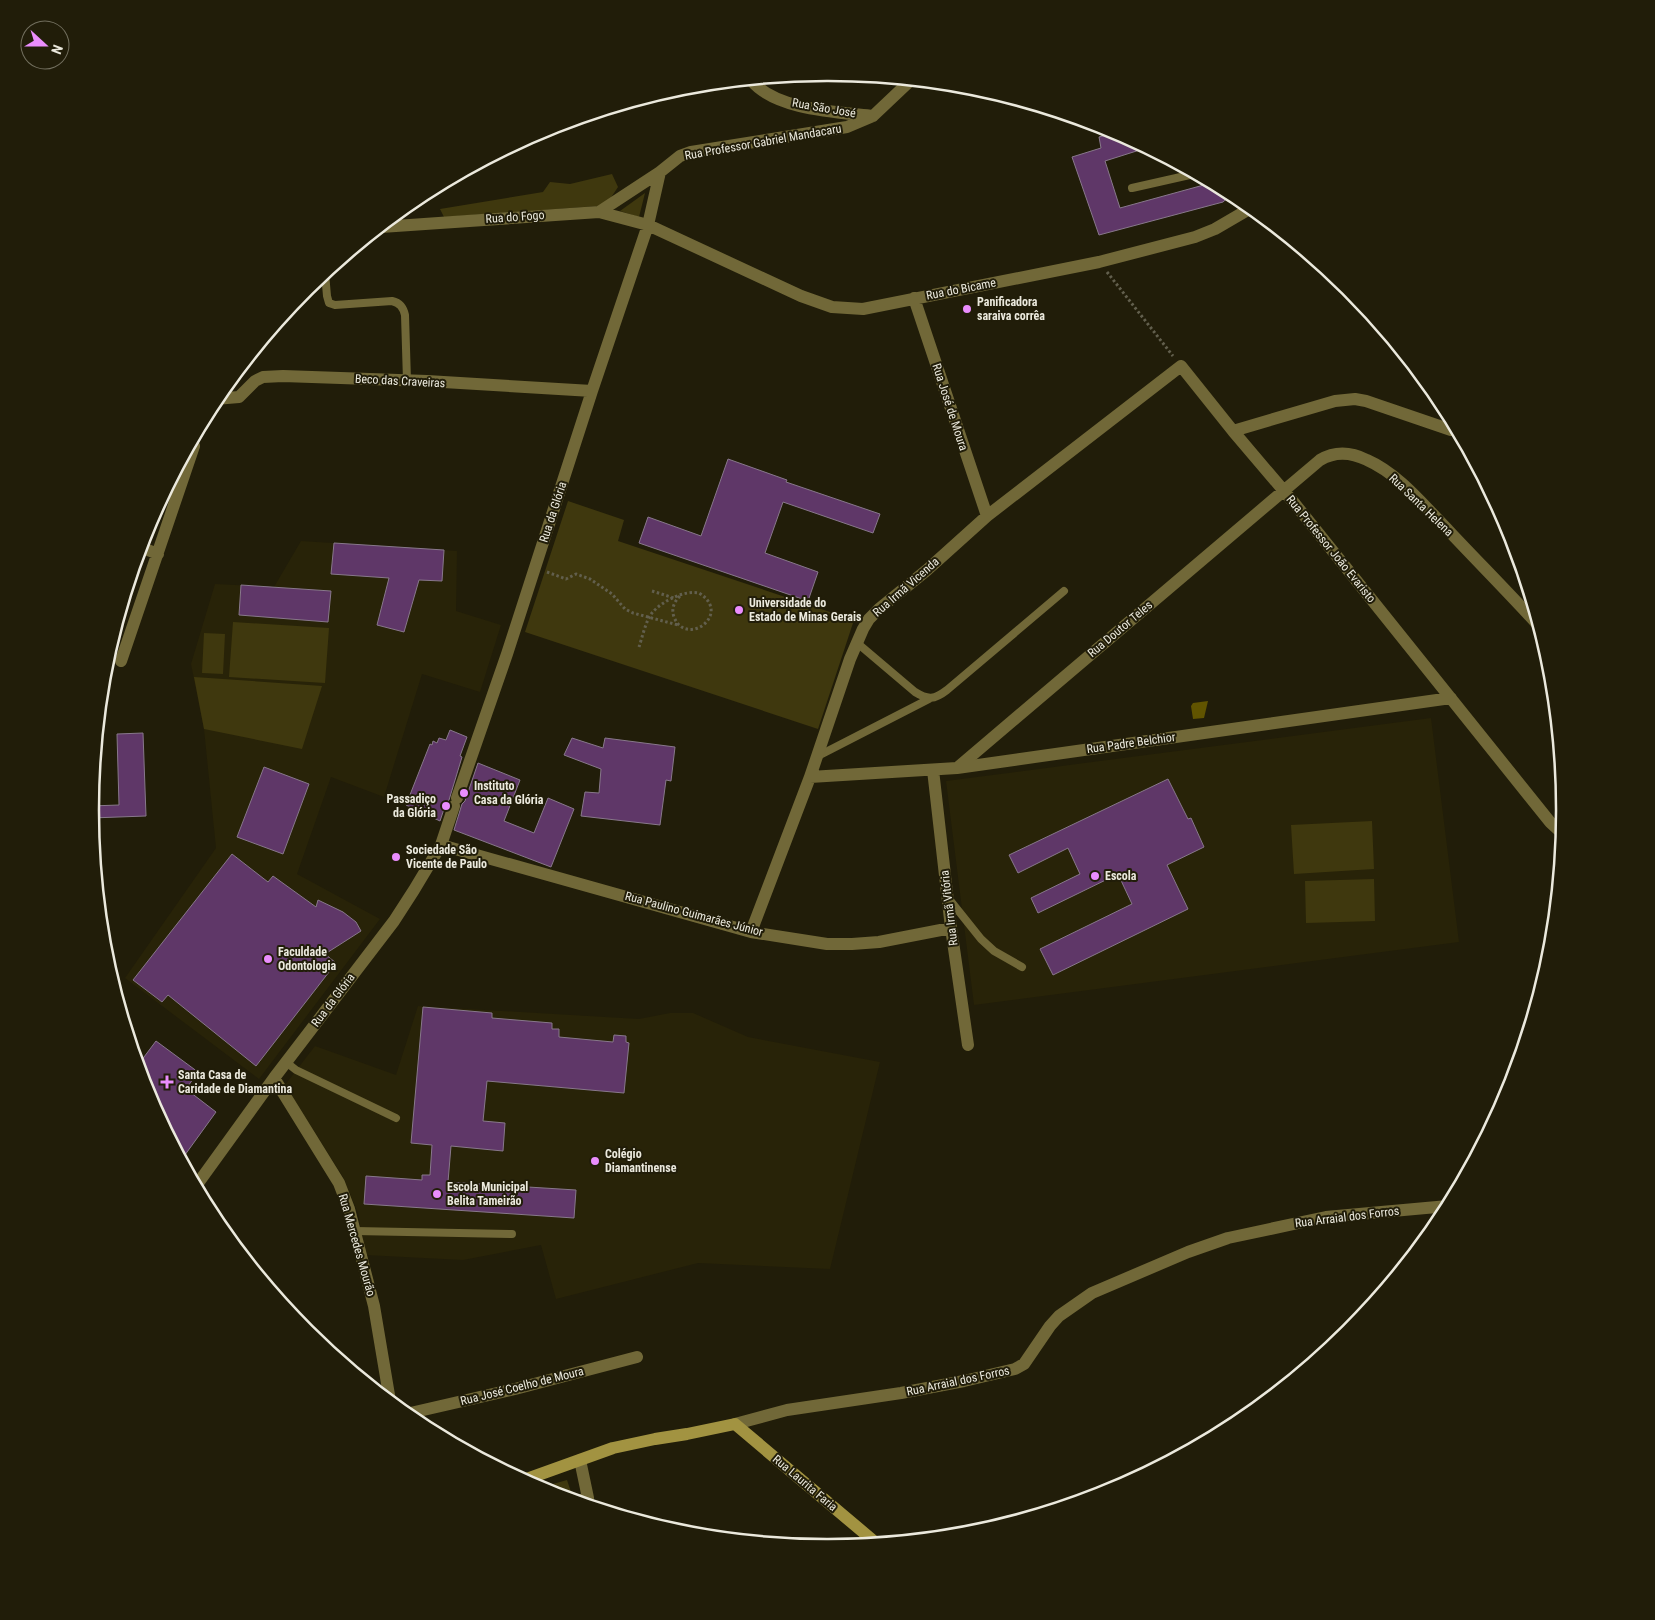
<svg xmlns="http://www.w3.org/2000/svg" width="1655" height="1620" font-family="'Roboto Condensed',sans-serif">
	<rect width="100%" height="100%" fill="#211d09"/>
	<path fill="#282308" d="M 301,541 L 457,551 L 456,611 L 501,625 L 480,692 L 422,674 L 384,797 L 331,777 L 297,874 L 380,919 L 259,1079 L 125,978 L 216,848 L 204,729 L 191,664 L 215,584 L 274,587 Z
		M 1431,718 L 1459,942 L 974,1005 L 946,781 Z
		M 418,1006 L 639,1019 L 670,1013 L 693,1013 L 748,1037 L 880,1062 L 830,1269 L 698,1263 L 556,1299 L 541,1245 L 463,1260 L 365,1255 L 358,1213 L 343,1177 L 285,1085 L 315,1046 L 396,1075 Z"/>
	<path fill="#3f380e" d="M 612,174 L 618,187 L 610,199 L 598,206 L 444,217 L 440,209 L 543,192 L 550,182 L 570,184 Z
		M 645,193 L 639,217 L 620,211 Z
		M 568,501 L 624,520 L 618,541 L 854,620 L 818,729 L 525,632 Z
		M 233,622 L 329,628 L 325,683 L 229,677 Z
		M 204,633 L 225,634 L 223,674 L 202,673 Z
		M 194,677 L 322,686 L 302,749 L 204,729 Z
		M 1372,821 L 1374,869 L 1294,874 L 1291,825 Z
		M 1374,879 L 1375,921 L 1306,923 L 1305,881 Z
		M 567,1480 L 573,1498 L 569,1499 L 539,1488 Z"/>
	<path fill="#615400" d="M 1208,701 L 1204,718 L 1193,719 L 1191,706 L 1193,703 Z"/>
	<path fill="#5f3768" stroke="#88788b" d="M 1116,132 L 1146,148 L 1105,161 L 1120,208 L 1211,183 L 1232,194 L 1223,202 L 1099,235 L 1072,157 L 1101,148 L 1099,137 Z
		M 728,459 L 787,480 L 786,482 L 880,514 L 873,533 L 783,502 L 765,553 L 818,572 L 808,601 L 639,543 L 648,517 L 701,536 Z
		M 334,543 L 444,550 L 442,581 L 419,580 L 404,632 L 377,625 L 389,578 L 331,574 Z
		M 241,585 L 331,591 L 328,622 L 239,615 Z
		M 450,730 L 467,737 L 460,756 L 462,757 L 449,800 L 446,803 L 440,821 L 406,805 L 430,744 L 432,745 L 433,741 L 437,743 L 439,738 L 446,740 Z
		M 143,733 L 146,816 L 91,818 L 90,806 L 119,805 L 117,734 Z
		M 572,738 L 603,748 L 605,738 L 675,747 L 671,781 L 666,780 L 660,825 L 581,816 L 585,792 L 599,793 L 601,769 L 564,755 Z
		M 478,763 L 520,780 L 504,821 L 534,833 L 548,798 L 574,809 L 551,867 L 454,830 L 462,804 L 465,801 Z
		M 264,767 L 309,784 L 283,854 L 237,837 Z
		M 1168,779 L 1188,819 L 1191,818 L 1204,847 L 1167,865 L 1188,909 L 1053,975 L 1040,949 L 1132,904 L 1118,874 L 1038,913 L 1031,898 L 1080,874 L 1068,848 L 1018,873 L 1009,855 Z
		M 232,854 L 268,882 L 273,876 L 316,907 L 318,900 L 343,912 L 356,922 L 361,931 L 325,954 L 336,963 L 256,1066 L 168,995 L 162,1002 L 133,980 Z
		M 423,1007 L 492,1013 L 492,1018 L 552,1023 L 552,1029 L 559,1029 L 559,1037 L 613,1042 L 614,1035 L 626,1036 L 626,1042 L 629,1043 L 624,1093 L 487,1081 L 483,1121 L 505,1123 L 503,1151 L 451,1146 L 448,1182 L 576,1190 L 574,1218 L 364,1204 L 366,1176 L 422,1180 L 422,1175 L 430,1175 L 432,1145 L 411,1143 Z
		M 156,1041 L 198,1072 L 186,1089 L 216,1112 L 182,1159 L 146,1092 L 140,1072 L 145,1065 L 141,1061 Z"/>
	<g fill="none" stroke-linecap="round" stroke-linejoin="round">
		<path stroke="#625f4d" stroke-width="3" stroke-dasharray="2.5 2.5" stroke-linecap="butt" d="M 1107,272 L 1173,356
			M 547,572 L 566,579 L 576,574 L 590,579 L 612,594 L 625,609 L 633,613 L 678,625
			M 652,591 L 674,598
			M 639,647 C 642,638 646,620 652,613 C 662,601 684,590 699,593 C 733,614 686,648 674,617 C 671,609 674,602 680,596"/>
		<path stroke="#716838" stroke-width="8" d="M 1132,188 L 1194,174
			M 325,273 L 327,296 L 329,303 L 335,305 L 392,301 C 400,303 403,307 405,315 L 407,381
			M 856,642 L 915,692 C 928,700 934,700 947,690 L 1064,591
			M 818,756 L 929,699
			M 949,899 L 981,939 L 994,951 L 1022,967
			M 286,1062 L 296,1070 L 396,1118
			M 355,1231 L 512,1234"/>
		<path stroke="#716838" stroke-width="12" d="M 751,80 C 775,110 837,112 873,116
			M 599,212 L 660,172
			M 381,227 L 599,212 L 648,225 L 801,296 L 832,307 L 863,309 L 1099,262 L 1195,237 L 1215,229 L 1251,208
			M 914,298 L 987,516
			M 215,399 L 239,397 L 255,381 L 263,377 L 283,376 L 427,381 L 592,391
			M 1233,431 L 1335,401 L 1355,399 L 1366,401 L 1451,430
			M 140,547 L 158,554
			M 121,661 L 194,446
			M 957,768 L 1320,460 C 1335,451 1351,452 1367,460 C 1399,474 1424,506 1448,530 C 1478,562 1509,593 1538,625
			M 933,770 L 951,928 L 968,1045
			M 810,777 L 957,768 L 1451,698
			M 457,798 L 507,654 L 592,391 L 648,225 L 660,172 L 680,156 L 691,152 L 847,127 L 873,116 L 910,81
			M 441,845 L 751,932 L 827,944 L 852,944 L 879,942 L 951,928
			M 751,932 L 810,777 L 850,659 L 863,629 L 869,619 L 879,609 L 927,570 L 987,516 L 1181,366 L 1233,431 L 1295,504 L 1550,822 L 1563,834
			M 274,1078 L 339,1183 L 349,1209 L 374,1306 L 390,1401
			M 196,1186 L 274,1078 L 394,921 L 414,890 L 441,845 L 454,806
			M 406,1414 L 515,1389 L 637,1357
			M 735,1424 L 787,1410 L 901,1393 L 964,1381 L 1015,1369 L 1024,1364 L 1050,1326 L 1059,1316 L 1092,1293 L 1188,1252 L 1228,1238 L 1326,1217 L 1448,1206
			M 578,1501 L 588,1498 L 580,1460"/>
		<path stroke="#a29341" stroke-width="12" d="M 524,1480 L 613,1448 L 655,1439 L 687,1434 L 735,1424 L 876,1543"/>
	</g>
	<g fill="#ea8dfd" stroke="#211d09" stroke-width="2">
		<circle cx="967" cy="309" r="5"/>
		<circle cx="739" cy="610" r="5"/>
		<circle cx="464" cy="793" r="5"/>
		<circle cx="446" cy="806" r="5"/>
		<circle cx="396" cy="857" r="5"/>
		<circle cx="1095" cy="876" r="5"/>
		<circle cx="268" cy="959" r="5"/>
		<path d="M164.5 1074.5h5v5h5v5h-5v5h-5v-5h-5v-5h5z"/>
		<circle cx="595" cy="1161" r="5"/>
		<circle cx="437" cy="1194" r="5"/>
	</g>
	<g text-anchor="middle" stroke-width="4" stroke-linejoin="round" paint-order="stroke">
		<g font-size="12" fill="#ebe9dd" stroke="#211d09">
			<text transform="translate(824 108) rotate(10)" y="4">Rua São José</text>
			<text transform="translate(763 142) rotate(-10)" y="4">Rua Professor Gabriel Mandacaru</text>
			<text transform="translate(515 217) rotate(-4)" y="4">Rua do Fogo</text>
			<text transform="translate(961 289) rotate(-11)" y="4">Rua do Bicame</text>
			<text transform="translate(400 381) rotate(3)" y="4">Beco das Craveiras</text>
			<text transform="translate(950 407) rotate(72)" y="4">Rua José de Moura</text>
			<text transform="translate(1421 505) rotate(44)" y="4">Rua Santa Helena</text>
			<text transform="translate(553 512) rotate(-72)" y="4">Rua da Glória</text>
			<text transform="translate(1331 549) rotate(51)" y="4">Rua Professor João Evaristo</text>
			<text transform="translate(906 587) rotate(-41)" y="4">Rua Irmã Vicenda</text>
			<text transform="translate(1120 629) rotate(-40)" y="4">Rua Doutor Teles</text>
			<text transform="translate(1131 743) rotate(-8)" y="4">Rua Padre Belchior</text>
			<text transform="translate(949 908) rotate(-97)" y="4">Rua Irmã Vitória</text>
			<text transform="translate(694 914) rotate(15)" y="4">Rua Paulino Guimarães Júnior</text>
			<text transform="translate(333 1000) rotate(-53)" y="4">Rua da Glória</text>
			<text transform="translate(1347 1217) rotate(-7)" y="4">Rua Arraial dos Forros</text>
			<text transform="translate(357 1245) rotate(74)" y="4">Rua Mercedes Mourão</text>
			<text transform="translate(958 1381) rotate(-12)" y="4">Rua Arraial dos Forros</text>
			<text transform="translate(522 1386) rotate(-14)" y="4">Rua José Coelho de Moura</text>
			<text transform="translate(805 1483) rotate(40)" y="4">Rua Laurita Faria</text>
		</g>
		<g font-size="12" font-weight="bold" fill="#ebe9dd" stroke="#211d09" text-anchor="start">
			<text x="977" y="306">Panificadora<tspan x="977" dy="14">saraiva corrêa</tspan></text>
			<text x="749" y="607">Universidade do<tspan x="749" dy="14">Estado de Minas Gerais</tspan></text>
			<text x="474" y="790">Instituto<tspan x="474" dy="14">Casa da Glória</tspan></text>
			<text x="436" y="803" text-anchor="end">Passadiço<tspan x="436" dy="14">da Glória</tspan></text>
			<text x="406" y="854">Sociedade São<tspan x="406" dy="14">Vicente de Paulo</tspan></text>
			<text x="1105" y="880">Escola</text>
			<text x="278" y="956">Faculdade<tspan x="278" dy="14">Odontologia</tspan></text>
			<text x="178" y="1079">Santa Casa de<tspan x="178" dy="14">Caridade de Diamantina</tspan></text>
			<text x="605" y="1158">Colégio<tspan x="605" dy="14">Diamantinense</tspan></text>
			<text x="447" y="1191">Escola Municipal<tspan x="447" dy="14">Belita Tameirão</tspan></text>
		</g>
	</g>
	<path d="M0 0H1655V1620H0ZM827 81H828A728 728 0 0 1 1556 809V811A728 728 0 0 1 828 1539H827A728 728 0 0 1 99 811V809A728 728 0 0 1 827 81Z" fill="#211d09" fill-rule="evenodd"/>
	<path fill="none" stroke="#ebe9dd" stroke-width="2.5" d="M827 81H828A728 728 0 0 1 1556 809V811A728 728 0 0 1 828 1539H827A728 728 0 0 1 99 811V809A728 728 0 0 1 827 81Z"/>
	<g transform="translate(45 45) rotate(111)"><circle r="24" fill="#211d09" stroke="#726f5e"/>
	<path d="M0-4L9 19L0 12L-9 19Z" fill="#ea8dfd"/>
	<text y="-8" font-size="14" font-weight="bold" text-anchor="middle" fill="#ebe9dd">N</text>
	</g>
</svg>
